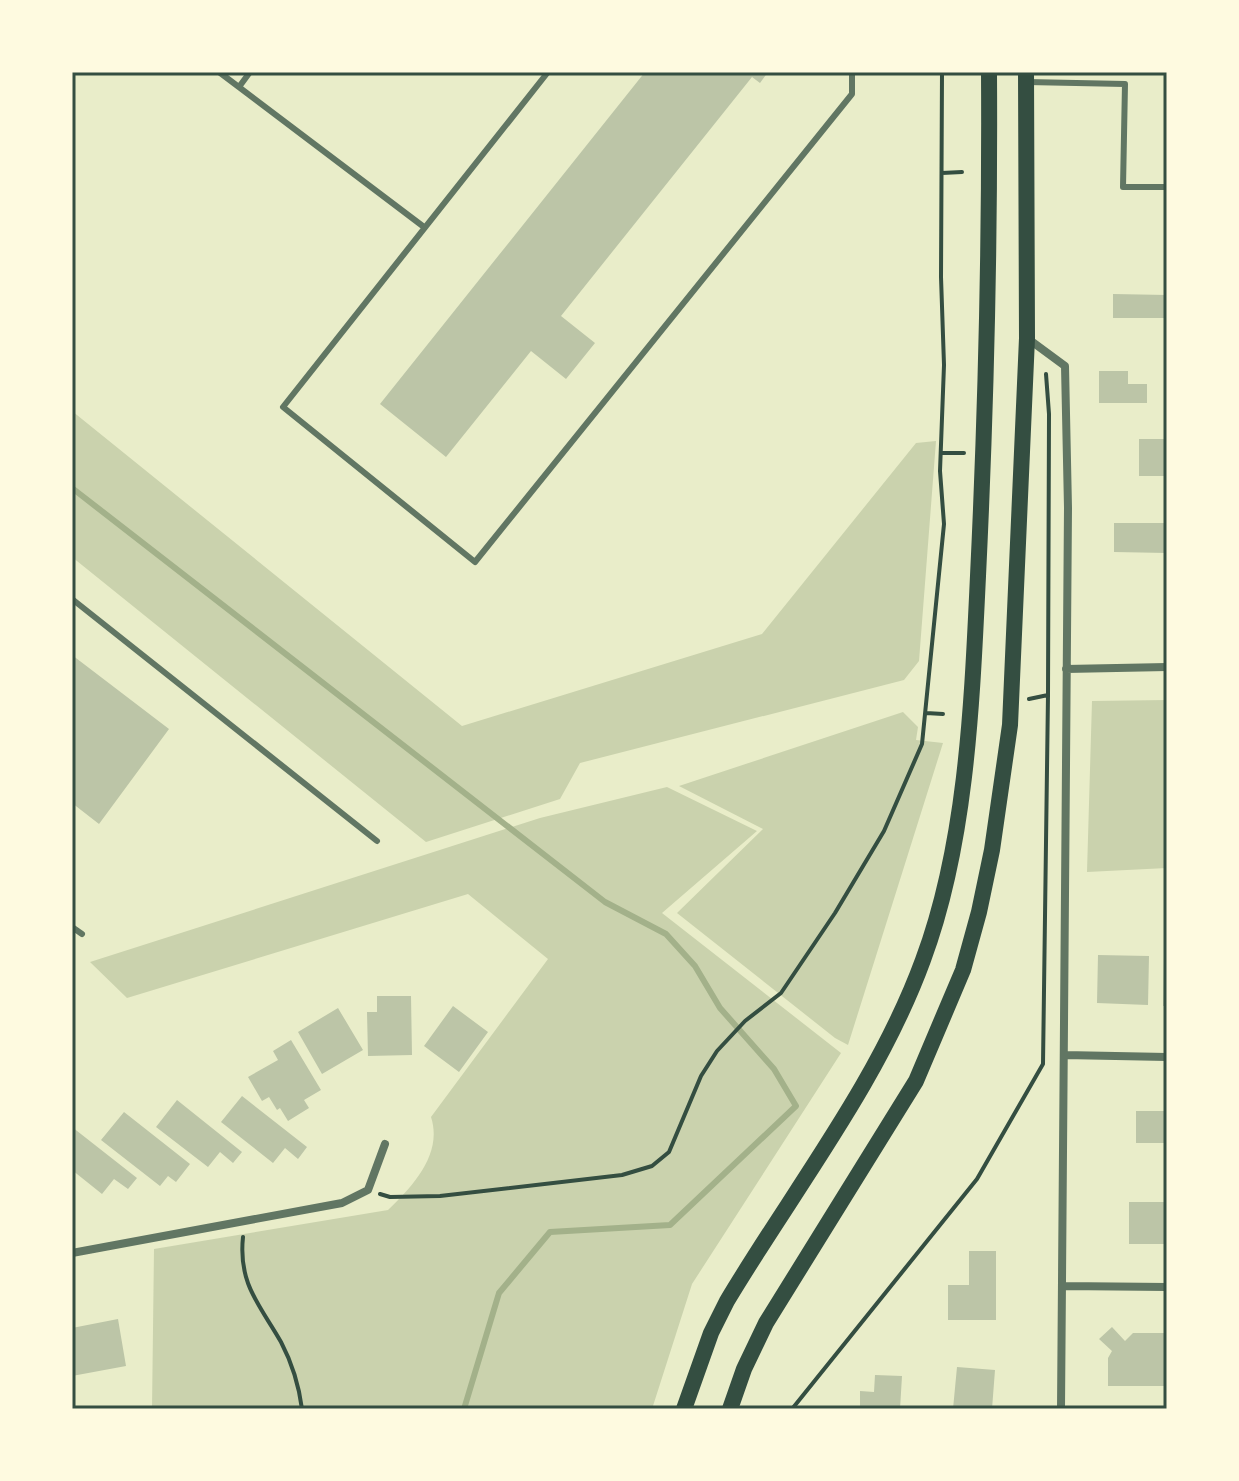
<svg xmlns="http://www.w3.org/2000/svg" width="1239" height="1481" font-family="Poppins,sans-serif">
	<rect width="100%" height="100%" fill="#e9edc9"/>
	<path fill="#cad2ad" d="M 72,411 L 462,726 L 762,634 L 916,443 L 936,441 L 919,661 L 904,680 L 580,763 L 560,799 L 426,842 L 72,557 Z
		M 1167,700 L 1167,868 L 1087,872 L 1092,701 Z
		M 903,712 L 918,727 L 916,740 L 943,743 L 848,1045 L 835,1038 L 677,913 L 763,829 L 679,786 Z
		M 667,787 L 757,831 L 662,913 L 841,1053 L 692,1284 L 652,1409 L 152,1409 L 154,1249 L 388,1210 C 413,1186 443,1154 431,1117 L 548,959 L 468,894 L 127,998 L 90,962 L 540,818 Z"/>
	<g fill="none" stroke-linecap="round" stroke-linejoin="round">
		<path stroke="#a3b18a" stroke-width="6" d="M 72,488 L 605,902 L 666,934 L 695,966 L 720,1008 L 774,1069 L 796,1106 L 670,1225 L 550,1232 L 499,1293 L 464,1409"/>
	</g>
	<path fill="#bcc5a7" d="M 645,72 L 768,72 L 760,83 L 752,77 L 561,316 L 595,343 L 566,379 L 531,351 L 446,457 L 380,404 Z
		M 1113,294 L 1167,295 L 1167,318 L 1113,318 Z
		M 1099,371 L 1128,371 L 1128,384 L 1147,384 L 1147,403 L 1099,403 Z
		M 1139,439 L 1167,439 L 1167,476 L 1139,476 Z
		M 1114,523 L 1167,523 L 1167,553 L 1114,552 Z
		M 72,655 L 169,729 L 99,824 L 72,803 Z
		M 1098,955 L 1149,956 L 1148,1005 L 1097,1003 Z
		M 1164,958 L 1167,958 L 1167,1006 L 1163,1006 Z
		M 377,996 L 411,996 L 412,1055 L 368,1056 L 367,1012 L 377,1012 Z
		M 453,1006 L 488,1032 L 459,1072 L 424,1046 Z
		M 338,1008 L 363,1050 L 322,1074 L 298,1032 Z
		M 291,1040 L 321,1090 L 304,1100 L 309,1108 L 288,1121 L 280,1108 L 277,1110 L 269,1097 L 262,1101 L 248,1077 L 278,1060 L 273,1051 Z
		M 242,1096 L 307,1147 L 298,1159 L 285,1148 L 273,1163 L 221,1122 Z
		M 177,1100 L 242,1152 L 233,1163 L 220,1152 L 208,1167 L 156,1127 Z
		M 1136,1111 L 1167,1111 L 1167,1143 L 1136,1143 Z
		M 124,1112 L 190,1164 L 176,1182 L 168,1176 L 160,1186 L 101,1140 Z
		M 72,1127 L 137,1178 L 128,1189 L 114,1179 L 102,1194 L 72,1170 Z
		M 1129,1202 L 1167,1202 L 1167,1244 L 1129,1244 Z
		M 969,1251 L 996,1251 L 996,1320 L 948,1320 L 948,1285 L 969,1285 Z
		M 118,1319 L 126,1366 L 72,1376 L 72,1328 Z
		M 1112,1327 L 1125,1341 L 1133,1333 L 1167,1333 L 1167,1386 L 1108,1386 L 1108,1358 L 1112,1351 L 1099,1339 Z
		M 957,1367 L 995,1370 L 992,1409 L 953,1409 Z
		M 875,1375 L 902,1376 L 900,1409 L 860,1409 L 860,1391 L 874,1392 Z"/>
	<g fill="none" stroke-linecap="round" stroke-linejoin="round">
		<path stroke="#344e41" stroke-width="4" d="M 942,173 L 962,172
			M 941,453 L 964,453
			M 1029,699 L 1048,695
			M 926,713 L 943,714
			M 380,1194 L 390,1197 L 440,1196 L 622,1175 L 652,1166 L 669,1152 L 701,1076 L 717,1051 L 745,1021 L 781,993 L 835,913 L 884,831 L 922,744 L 944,524 L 940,471 L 944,365 L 941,277 L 942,72
			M 243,1237 C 238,1284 260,1305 281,1342 C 292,1363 299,1386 302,1409
			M 792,1409 L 977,1179 L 1043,1064 L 1048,695 L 1049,414 L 1046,374"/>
		<path stroke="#617663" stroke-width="6" d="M 219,72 L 424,227
			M 548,72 L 283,407 L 475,562 L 852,94 L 852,72
			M 1027,82 L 1125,84 L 1123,187 L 1167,187
			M 239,87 L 250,72
			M 72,599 L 377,841
			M 72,927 L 82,934"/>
		<path stroke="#617663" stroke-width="8" d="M 1027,338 L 1065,366 L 1068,508 L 1061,1409
			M 1066,669 L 1167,667
			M 1064,1055 L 1167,1057
			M 72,1253 L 342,1203 L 368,1190 L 385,1144
			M 1062,1286 L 1167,1287"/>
		<path stroke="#344e41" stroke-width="16" d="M 684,1409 L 711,1333 L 727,1301 C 794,1189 878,1083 923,960 C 967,842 972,701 978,576 C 986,409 990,240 989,72
			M 730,1409 L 744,1369 L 766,1323 L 916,1081 L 963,970 L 979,912 L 992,850 L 1010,725 L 1027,338 L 1026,72"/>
	</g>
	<rect width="1239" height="1481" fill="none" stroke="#fefae0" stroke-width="148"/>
	<rect x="74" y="74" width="1091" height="1333" fill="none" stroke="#344e41" stroke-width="3"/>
</svg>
